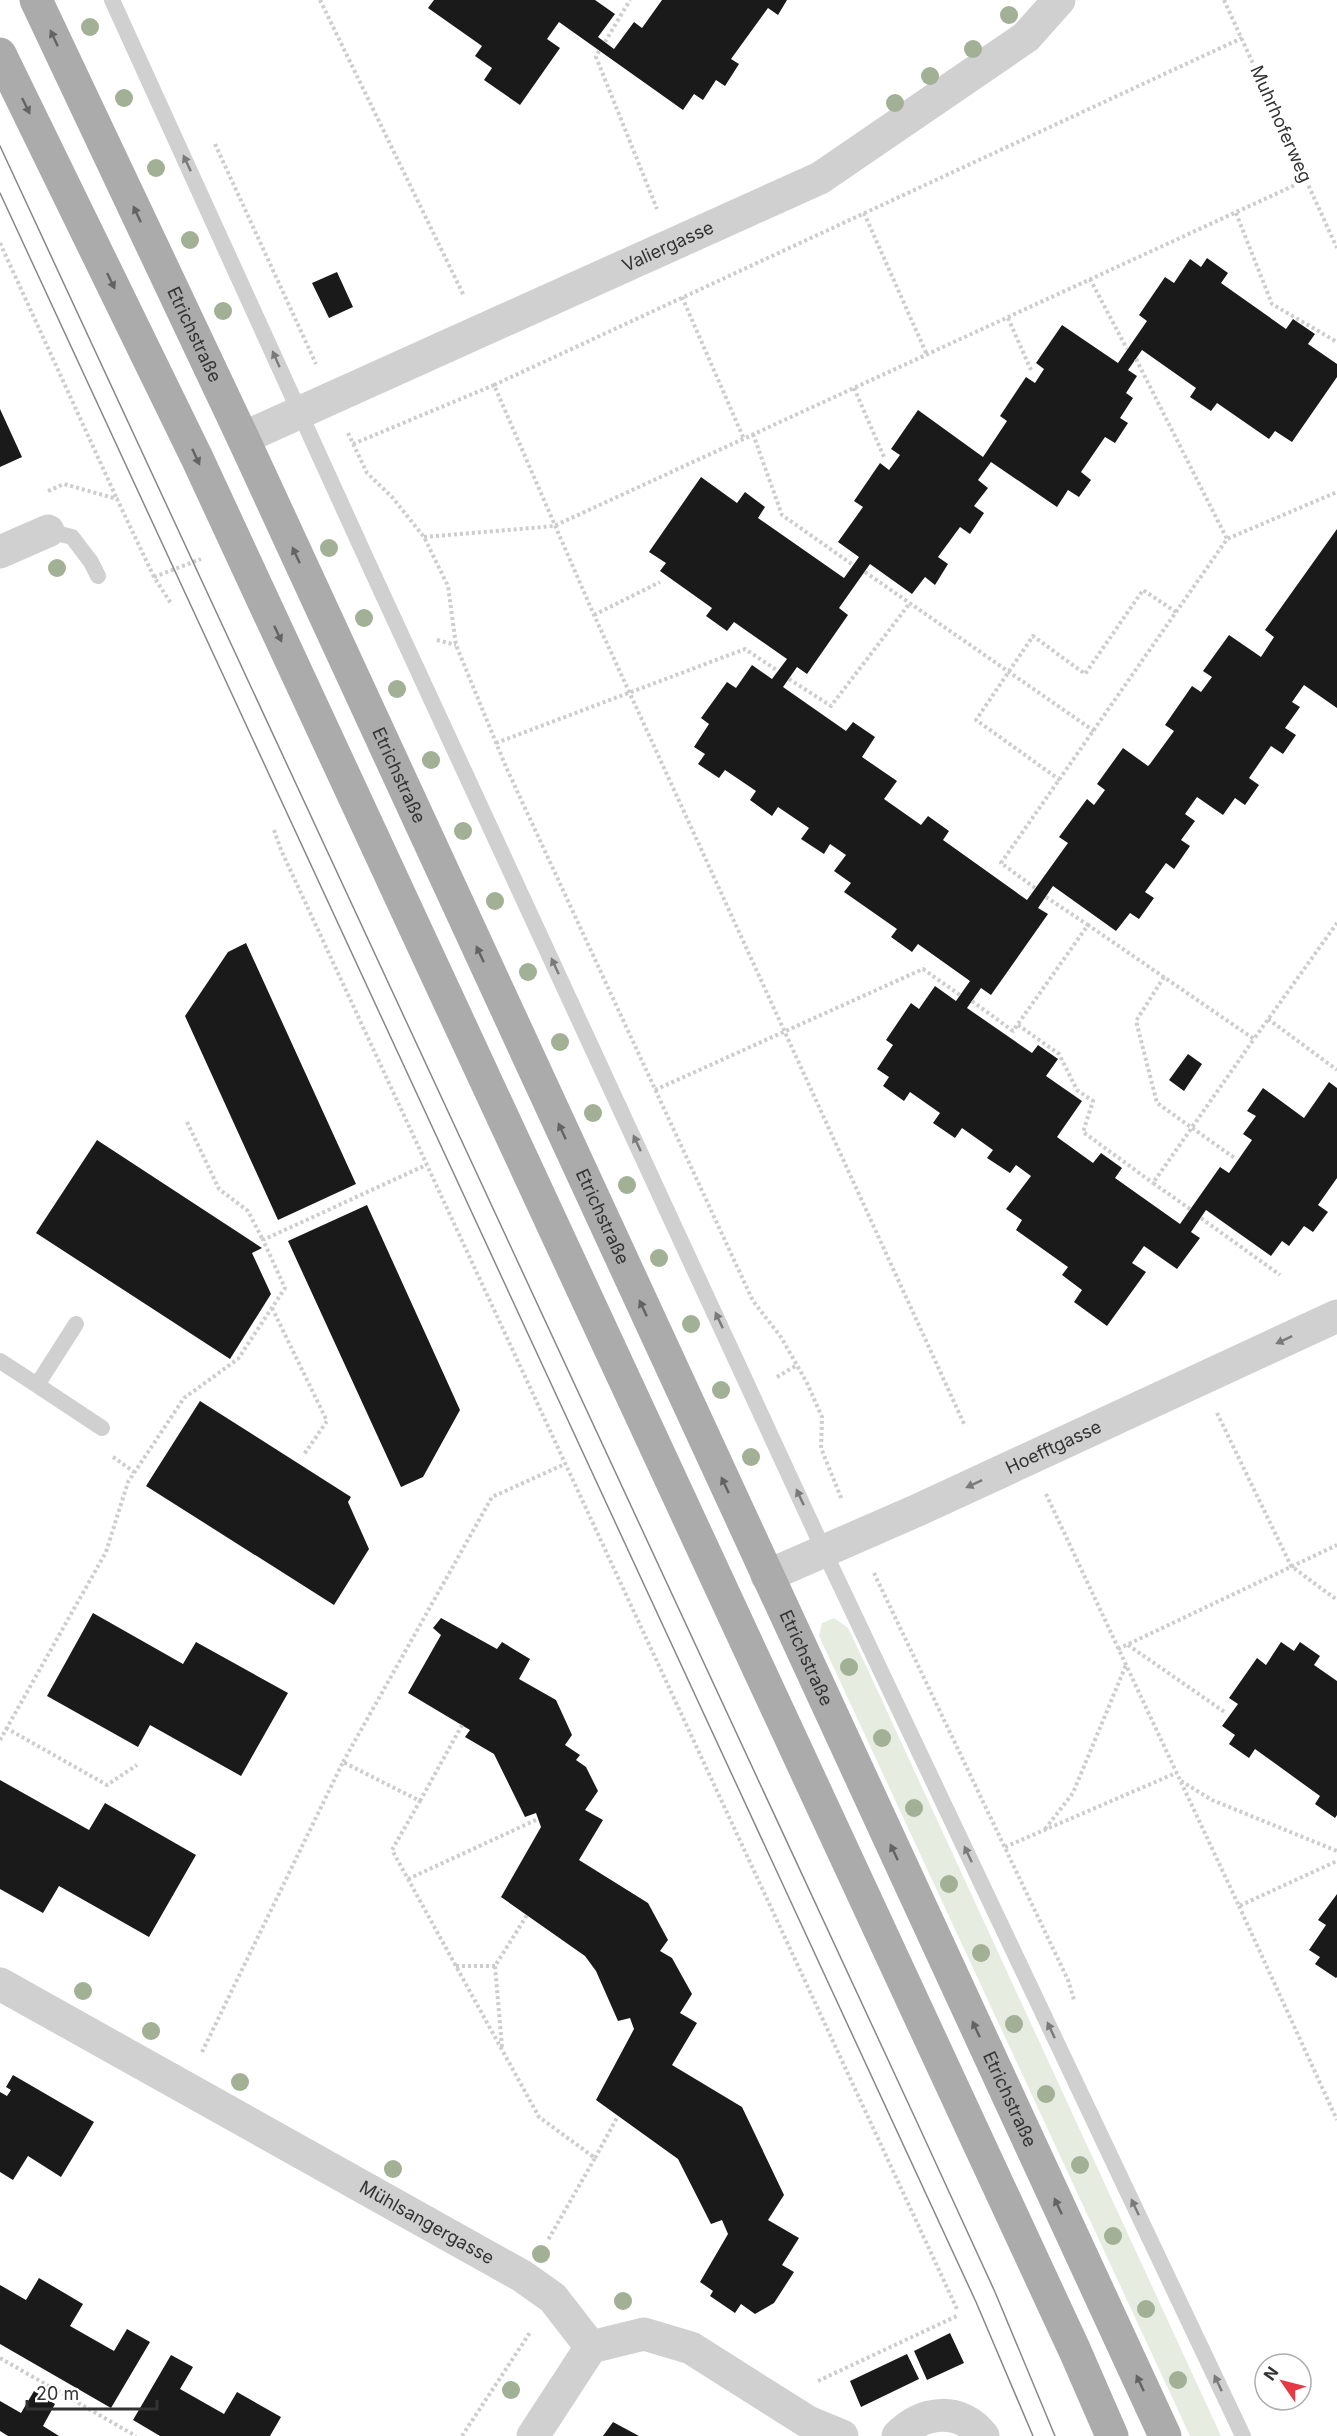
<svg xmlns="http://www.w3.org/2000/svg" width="1337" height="2436" font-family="Inter,sans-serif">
	<rect width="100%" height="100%" fill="#fff"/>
	<path fill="#e6ecdf" d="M 834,1618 L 848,1628 L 862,1657 L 1221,2436 L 1190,2436 L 819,1636 L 822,1623 Z"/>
	<path fill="#1a1a1a" d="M 434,0 L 595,0 L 615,14 L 598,37 L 614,49 L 634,22 L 642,28 L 662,0 L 787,0 L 778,15 L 768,8 L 731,59 L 739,64 L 725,86 L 716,80 L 703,100 L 694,94 L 683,110 L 559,22 L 547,39 L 560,48 L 520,105 L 484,80 L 492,68 L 475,56 L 482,46 L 428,8 Z
		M 1207,258 L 1228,273 L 1221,283 L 1286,329 L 1293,319 L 1315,334 L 1308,344 L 1337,364 L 1337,377 L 1292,442 L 1275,431 L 1269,439 L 1217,403 L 1211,411 L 1190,397 L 1196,388 L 1142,350 L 1128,370 L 1137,376 L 1126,393 L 1133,398 L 1120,418 L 1128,423 L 1115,443 L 1105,437 L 1081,472 L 1091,480 L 1079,497 L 1068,490 L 1057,507 L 991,462 L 978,480 L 988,488 L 974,506 L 984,513 L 970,534 L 960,527 L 938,557 L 948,564 L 935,585 L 925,577 L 912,594 L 870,564 L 839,608 L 848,615 L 807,674 L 797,667 L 783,687 L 846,731 L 853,722 L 875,737 L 862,757 L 897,781 L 884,799 L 921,825 L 928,816 L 949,831 L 943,840 L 1027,900 L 1068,843 L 1059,837 L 1087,799 L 1094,805 L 1105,790 L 1097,784 L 1123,748 L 1148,766 L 1150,764 L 1174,731 L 1165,725 L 1192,686 L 1201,692 L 1212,677 L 1203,671 L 1229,635 L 1261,657 L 1274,637 L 1265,630 L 1337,529 L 1337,708 L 1304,685 L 1292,702 L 1300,707 L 1285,728 L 1296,735 L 1283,754 L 1271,746 L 1249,778 L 1259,785 L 1245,805 L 1235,798 L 1223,815 L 1197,797 L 1185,814 L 1195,821 L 1181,840 L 1190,846 L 1174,869 L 1166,863 L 1145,892 L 1154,898 L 1139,919 L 1130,913 L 1116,931 L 1053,886 L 1038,908 L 1048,914 L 991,995 L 981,988 L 967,1008 L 1032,1053 L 1038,1045 L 1058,1059 L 1046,1076 L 1082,1101 L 1057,1137 L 1093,1163 L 1101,1153 L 1122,1168 L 1115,1178 L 1180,1224 L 1220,1167 L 1229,1173 L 1252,1140 L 1243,1134 L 1256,1116 L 1247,1111 L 1263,1088 L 1304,1118 L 1329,1082 L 1337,1088 L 1337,1178 L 1318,1205 L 1328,1212 L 1313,1232 L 1304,1226 L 1289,1246 L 1282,1241 L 1271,1256 L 1206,1210 L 1191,1232 L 1200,1238 L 1177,1269 L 1144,1246 L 1132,1263 L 1146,1272 L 1107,1326 L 1074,1302 L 1082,1290 L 1062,1275 L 1068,1267 L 1016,1230 L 1022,1220 L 1006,1209 L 1031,1176 L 1016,1165 L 1010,1173 L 987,1158 L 993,1150 L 962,1128 L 955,1138 L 933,1123 L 940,1113 L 910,1092 L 904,1101 L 883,1086 L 889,1077 L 877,1069 L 893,1045 L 886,1040 L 911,1003 L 919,1009 L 935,986 L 956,1001 L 970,981 L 918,944 L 912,952 L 891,937 L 897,929 L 844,892 L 851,883 L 834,871 L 846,855 L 830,844 L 824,854 L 801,839 L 809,828 L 778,807 L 772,816 L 750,800 L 756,791 L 725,770 L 719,778 L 698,764 L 705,754 L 694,747 L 709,724 L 701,718 L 727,682 L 736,688 L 752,665 L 772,679 L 787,659 L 734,622 L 727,631 L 706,616 L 712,608 L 660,571 L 666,563 L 649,552 L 701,477 L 737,503 L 745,492 L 765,507 L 758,518 L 844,578 L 859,557 L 838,542 L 863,507 L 854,501 L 880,463 L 889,470 L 892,466 L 900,455 L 891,449 L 918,410 L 983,457 L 1007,421 L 1000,416 L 1026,377 L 1035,383 L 1044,369 L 1036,363 L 1062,325 L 1118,363 L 1147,321 L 1139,315 L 1165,277 L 1174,283 L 1190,259 L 1201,267 Z
		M 337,272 L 353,307 L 329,318 L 312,283 Z
		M 0,409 L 22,457 L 0,467 Z
		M 246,943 L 356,1184 L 278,1220 L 185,1016 L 228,952 Z
		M 1188,1054 L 1202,1064 L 1184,1091 L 1169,1080 Z
		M 97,1140 L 262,1248 L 252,1253 L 271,1294 L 230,1359 L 36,1233 Z
		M 367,1205 L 460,1410 L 423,1477 L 401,1487 L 288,1241 Z
		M 200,1401 L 351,1497 L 348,1502 L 369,1549 L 334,1605 L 146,1486 Z
		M 93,1613 L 183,1664 L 196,1642 L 288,1693 L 241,1776 L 150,1725 L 138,1747 L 47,1696 Z
		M 441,1618 L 497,1649 L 502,1642 L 530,1659 L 519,1679 L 556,1700 L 572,1735 L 565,1745 L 580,1755 L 576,1760 L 586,1767 L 598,1791 L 585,1810 L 603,1820 L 579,1860 L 648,1903 L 668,1940 L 660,1951 L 672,1958 L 692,1994 L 680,2013 L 697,2023 L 672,2065 L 742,2107 L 784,2195 L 768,2220 L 799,2238 L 782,2265 L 794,2272 L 774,2303 L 755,2314 L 741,2304 L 735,2313 L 710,2296 L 713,2291 L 700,2282 L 728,2234 L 722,2220 L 711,2224 L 678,2159 L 596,2100 L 634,2029 L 630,2018 L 618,2021 L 596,1971 L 585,1956 L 501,1897 L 541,1827 L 536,1813 L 525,1817 L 494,1754 L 465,1737 L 470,1730 L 408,1693 L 441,1635 L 433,1628 Z
		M 1281,1642 L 1294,1651 L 1300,1642 L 1320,1656 L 1314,1665 L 1337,1681 L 1337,1815 L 1335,1818 L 1315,1804 L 1320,1796 L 1255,1749 L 1249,1758 L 1229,1744 L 1235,1735 L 1222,1726 L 1238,1704 L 1229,1698 L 1257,1658 L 1266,1665 Z
		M 0,1780 L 89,1830 L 105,1803 L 196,1855 L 149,1937 L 59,1886 L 43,1913 L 0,1889 Z
		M 1337,1894 L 1337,1977 L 1336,1978 L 1315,1964 L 1320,1957 L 1309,1950 L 1326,1925 L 1318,1920 Z
		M 13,2075 L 94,2122 L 61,2177 L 28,2156 L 13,2180 L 0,2172 L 0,2092 L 7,2096 L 11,2090 L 6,2087 Z
		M 39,2278 L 83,2304 L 70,2326 L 114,2351 L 127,2329 L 150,2342 L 111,2408 L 0,2344 L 0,2285 L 26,2300 Z
		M 950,2333 L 964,2363 L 927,2380 L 914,2351 Z
		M 907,2354 L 919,2379 L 861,2407 L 850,2381 Z
		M 171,2355 L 193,2367 L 180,2389 L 224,2414 L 237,2392 L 281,2417 L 270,2436 L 160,2436 L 133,2420 Z
		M 34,2391 L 55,2404 L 43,2426 L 59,2436 L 8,2436 L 0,2431 L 0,2401 L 21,2413 Z
		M 613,2422 L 639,2436 L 603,2436 Z"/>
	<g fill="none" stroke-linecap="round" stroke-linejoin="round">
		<path stroke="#cdcdcd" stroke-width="4" stroke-dasharray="3 3" stroke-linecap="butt" d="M 320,0 L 464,296
			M 1224,0 L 1337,248
			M 605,42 L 630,0
			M 599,51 L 596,57 L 657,209
			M 215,144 L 316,364
			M 864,213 L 927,355
			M 1236,213 L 1272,304 L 1337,342
			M 0,243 L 117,499
			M 1090,279 L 1127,349
			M 682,297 L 744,439
			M 1008,318 L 1031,370
			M 1136,359 L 1227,539
			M 494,385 L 1242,38
			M 854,388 L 884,457
			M 348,433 L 367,473 L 392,497 L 424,537 L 448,586 L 456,645 L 506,767 L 753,1301 L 781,1337 L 807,1383 L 822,1417 L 821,1448 L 842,1500
			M 753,434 L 782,515 L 853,565
			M 353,444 L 494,385 L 594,615 L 965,1426
			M 48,491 L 64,484 L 117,499 L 154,577 L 172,605
			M 424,537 L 554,526 L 1306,180
			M 865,572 L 1094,731
			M 154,577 L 201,559
			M 594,615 L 660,582
			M 437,640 L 456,645
			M 789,679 L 831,706 L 910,603
			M 496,743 L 745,649 L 778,671
			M 1060,780 L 976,720 L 1033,636 L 1085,674 L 1143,590 L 1176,612
			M 274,830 L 281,850 L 957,2309
			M 1035,888 L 1001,863 L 1227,539 L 1337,492
			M 1046,897 L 1088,925
			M 1164,977 L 1136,1021 L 1157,1103 L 1236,1159
			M 972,1001 L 1013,1031 L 1088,925 L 1254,1039 L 1337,923
			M 1268,1019 L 1337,1070
			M 1018,1025 L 1059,1054 L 1077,1090 L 1093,1101 L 1083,1132 L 1153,1183
			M 655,1090 L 923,969 L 960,995
			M 187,1122 L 219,1189 L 248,1211 L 263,1240
			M 1190,1209 L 1153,1183 L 1254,1039
			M 1201,1218 L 1280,1275
			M 272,1308 L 327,1421 L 303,1456
			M 777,1377 L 797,1365
			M 1217,1413 L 1291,1566 L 1337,1600
			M 113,1457 L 134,1472
			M 1046,1494 L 1239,1906 L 1337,1861
			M 874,1573 L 1068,1980 L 1074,2000
			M 1128,1645 L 1226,1713
			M 1118,1649 L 1337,1545
			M 6,1728 L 107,1785 L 137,1765
			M 0,1740 L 106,1552 L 128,1482 L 184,1398 L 238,1359 L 285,1288 L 263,1240 L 426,1165
			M 343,1762 L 492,1497 L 565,1464
			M 1181,1781 L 1212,1800 L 1337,1851
			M 420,1801 L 462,1725
			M 1045,1829 L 1073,1793 L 1126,1665
			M 1005,1847 L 1176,1773
			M 408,1879 L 538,1819
			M 1239,1906 L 1337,2120
			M 456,1966 L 495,1966
			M 502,2047 L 495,1966 L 527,1915
			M 202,2052 L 343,1762 L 420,1801 L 392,1850 L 539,2117 L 595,2158 L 548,2240
			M 595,2158 L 618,2116
			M 0,2358 L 136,2436
			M 818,2381 L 959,2315
			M 462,2436 L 531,2331"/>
		<path stroke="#d0d0d0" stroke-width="16" d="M 112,0 L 370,567 L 824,1551 L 1243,2436
			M 48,531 L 72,537 L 91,562 L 98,576
			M 0,1361 L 37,1385 L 76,1324
			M 37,1385 L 102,1428"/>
		<g stroke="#d0d0d0" stroke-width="33">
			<path id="s1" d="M 243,438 L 820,178 L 1026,37 L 1059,0"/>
			<path d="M 0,552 L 48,531"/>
			<path id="s2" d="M 767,1576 L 918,1510 L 1337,1316"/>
			<path id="s3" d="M 0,1984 L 522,2276 L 553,2298 L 591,2347 L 644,2334 L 691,2348 L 808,2422 L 842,2436"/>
			<path d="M 533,2436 L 591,2347"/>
			<path d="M 898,2436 C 922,2411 960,2406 983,2436"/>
		</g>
		<g stroke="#ababab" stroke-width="33">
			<path id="s4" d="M 36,0 L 243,438 L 1165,2436"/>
			<path d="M 0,54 L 197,458 L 1075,2351 L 1112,2436"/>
		</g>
		<path stroke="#888" stroke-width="1.5" d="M 0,146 L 916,2120 L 995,2292 L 1055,2436
			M 0,193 L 976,2302 L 1033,2436"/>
	</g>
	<g fill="#a2b095">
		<circle cx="1009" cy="15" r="9"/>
		<circle cx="90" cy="27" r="9"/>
		<circle cx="973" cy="49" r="9"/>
		<circle cx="930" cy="76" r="9"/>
		<circle cx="124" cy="98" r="9"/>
		<circle cx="895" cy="103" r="9"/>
		<circle cx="156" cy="168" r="9"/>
		<circle cx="190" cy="240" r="9"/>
		<circle cx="223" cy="311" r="9"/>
		<circle cx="329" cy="548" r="9"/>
		<circle cx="57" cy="568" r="9"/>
		<circle cx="364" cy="618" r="9"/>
		<circle cx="397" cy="689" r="9"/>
		<circle cx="431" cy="760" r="9"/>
		<circle cx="463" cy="831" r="9"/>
		<circle cx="495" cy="901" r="9"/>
		<circle cx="528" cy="972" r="9"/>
		<circle cx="560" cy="1042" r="9"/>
		<circle cx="593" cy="1113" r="9"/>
		<circle cx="627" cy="1185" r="9"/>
		<circle cx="659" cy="1258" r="9"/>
		<circle cx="691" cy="1324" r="9"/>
		<circle cx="721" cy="1390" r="9"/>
		<circle cx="751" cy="1457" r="9"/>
		<circle cx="849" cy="1667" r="9"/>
		<circle cx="882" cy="1738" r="9"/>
		<circle cx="914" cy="1808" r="9"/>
		<circle cx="949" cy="1884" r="9"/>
		<circle cx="981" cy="1953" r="9"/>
		<circle cx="83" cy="1991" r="9"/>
		<circle cx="1014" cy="2024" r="9"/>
		<circle cx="151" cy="2031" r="9"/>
		<circle cx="240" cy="2082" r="9"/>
		<circle cx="1046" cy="2094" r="9"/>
		<circle cx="1080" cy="2165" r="9"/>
		<circle cx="393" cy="2169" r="9"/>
		<circle cx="1113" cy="2236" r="9"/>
		<circle cx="541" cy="2254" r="9"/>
		<circle cx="623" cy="2301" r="9"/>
		<circle cx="1146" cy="2309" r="9"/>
		<circle cx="1178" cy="2380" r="9"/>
		<circle cx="511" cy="2390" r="9"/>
	</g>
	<defs><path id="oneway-solid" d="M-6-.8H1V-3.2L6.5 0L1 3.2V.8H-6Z" transform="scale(1.5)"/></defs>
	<g fill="#636363">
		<use href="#oneway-solid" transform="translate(54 38) rotate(-115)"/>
		<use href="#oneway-solid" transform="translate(26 106) rotate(64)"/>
		<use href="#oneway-solid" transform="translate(137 214) rotate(-115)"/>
		<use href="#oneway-solid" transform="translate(111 281) rotate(64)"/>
		<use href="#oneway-solid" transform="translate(196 457) rotate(65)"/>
		<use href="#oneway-solid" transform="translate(296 555) rotate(-115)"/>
		<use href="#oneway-solid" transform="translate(278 634) rotate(65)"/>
		<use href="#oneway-solid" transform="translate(480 954) rotate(-115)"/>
		<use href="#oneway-solid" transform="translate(562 1131) rotate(-115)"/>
		<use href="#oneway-solid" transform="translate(643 1308) rotate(-115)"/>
		<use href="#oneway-solid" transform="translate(725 1485) rotate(-115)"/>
		<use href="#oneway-solid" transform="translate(894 1852) rotate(-115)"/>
		<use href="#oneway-solid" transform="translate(976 2029) rotate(-115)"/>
		<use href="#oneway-solid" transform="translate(1058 2206) rotate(-115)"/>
		<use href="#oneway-solid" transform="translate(1140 2383) rotate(-115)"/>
	</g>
	<g fill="#7a7a7a">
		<use href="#oneway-solid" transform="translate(187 163) rotate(-115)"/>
		<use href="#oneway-solid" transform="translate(276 359) rotate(-114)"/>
		<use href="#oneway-solid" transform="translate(555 966) rotate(-115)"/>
		<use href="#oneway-solid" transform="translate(637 1143) rotate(-115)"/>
		<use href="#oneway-solid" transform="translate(719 1320) rotate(-115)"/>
		<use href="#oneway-solid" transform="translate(1284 1340) rotate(155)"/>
		<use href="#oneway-solid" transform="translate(974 1484) rotate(155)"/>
		<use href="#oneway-solid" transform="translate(800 1497) rotate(-115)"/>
		<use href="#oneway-solid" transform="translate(968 1854) rotate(-115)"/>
		<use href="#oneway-solid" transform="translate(1051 2030) rotate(-115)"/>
		<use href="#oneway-solid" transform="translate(1135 2207) rotate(-115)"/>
		<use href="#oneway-solid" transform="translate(1218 2383) rotate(-115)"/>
	</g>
	<g text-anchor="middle" stroke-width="6" stroke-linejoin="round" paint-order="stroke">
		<g font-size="18" fill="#333" stroke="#fff">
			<text transform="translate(1281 124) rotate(66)" y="6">Muhrhoferweg</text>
			<text dy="6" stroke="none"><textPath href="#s1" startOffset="466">Valiergasse</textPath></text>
			<text dy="6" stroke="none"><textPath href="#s4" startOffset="370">Etrichstraße</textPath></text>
			<text dy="6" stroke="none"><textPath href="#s4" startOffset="856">Etrichstraße</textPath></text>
			<text dy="6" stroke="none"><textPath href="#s4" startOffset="1342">Etrichstraße</textPath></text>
			<text dy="6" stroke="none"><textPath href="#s2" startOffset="314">Hoefftgasse</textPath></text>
			<text dy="6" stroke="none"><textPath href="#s4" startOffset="1828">Etrichstraße</textPath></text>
			<text dy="6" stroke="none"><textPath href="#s4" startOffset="2314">Etrichstraße</textPath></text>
			<text dy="6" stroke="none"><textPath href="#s3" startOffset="489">Mühlsangergasse</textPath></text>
		</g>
	</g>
	<g transform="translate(1283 2382) rotate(305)"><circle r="28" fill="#ffffff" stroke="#adadad" stroke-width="1.5"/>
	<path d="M0-4.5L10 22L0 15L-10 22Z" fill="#e63946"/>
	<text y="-9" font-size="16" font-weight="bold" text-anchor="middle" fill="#333333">N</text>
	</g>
	<path d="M27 2400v9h130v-9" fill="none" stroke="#333333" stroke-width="3"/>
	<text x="36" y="2400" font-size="18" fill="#333333" stroke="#ffffff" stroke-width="4.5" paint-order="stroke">20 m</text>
</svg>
